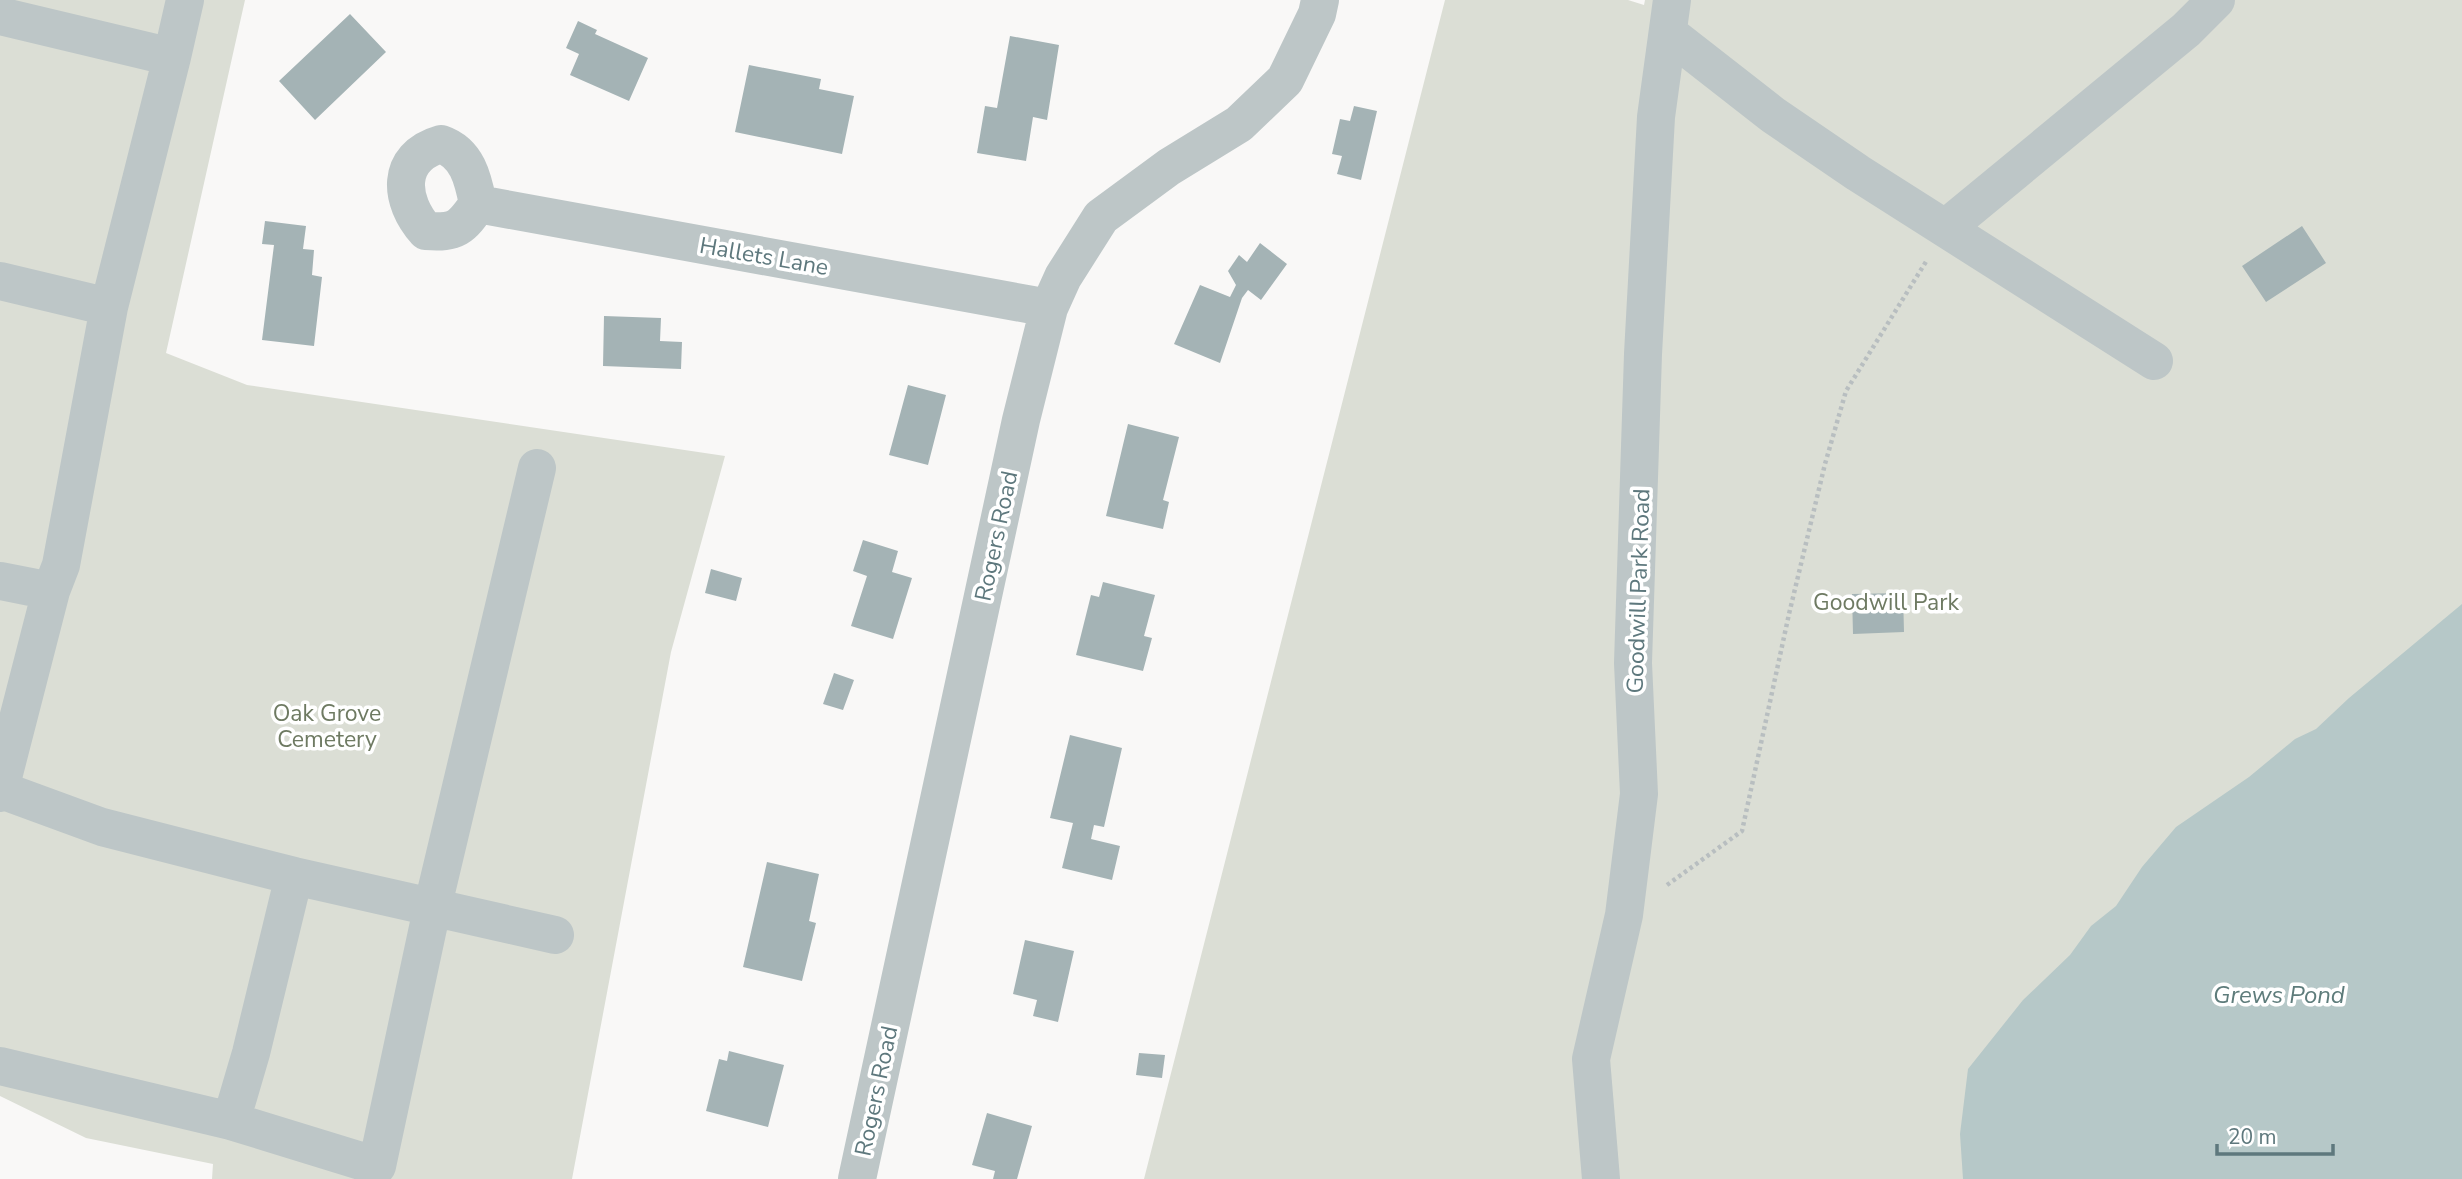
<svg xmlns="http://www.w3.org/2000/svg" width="2462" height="1179" font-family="'Nunito Sans',sans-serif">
	<rect width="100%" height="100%" fill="#f9f8f7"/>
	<path fill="#dbded5" d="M 0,0 L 245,0 L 166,353 L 247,385 L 725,456 L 671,652 L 572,1179 L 212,1179 L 213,1164 L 86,1138 L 0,1096 Z
		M 1445,0 L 1628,0 L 1644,5 L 1645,0 L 2462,0 L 2462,1179 L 1144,1179 Z"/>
	<path fill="#b6c8c8" d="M 2462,604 L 2462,1179 L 1963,1179 L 1960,1134 L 1968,1069 L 2023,1000 L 2070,955 L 2091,926 L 2116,906 L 2142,867 L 2176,827 L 2249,777 L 2295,739 L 2316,729 L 2349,698 Z"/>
	<path fill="#a4b3b5" d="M 350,14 L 386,52 L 315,120 L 279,81 Z
		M 578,21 L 597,30 L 595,34 L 648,58 L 629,101 L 570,75 L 579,54 L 566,48 Z
		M 1010,36 L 1059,45 L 1047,120 L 1033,117 L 1026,161 L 977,153 L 985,106 L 997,108 Z
		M 749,65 L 821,79 L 819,89 L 854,96 L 842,154 L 735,132 Z
		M 1354,106 L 1377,111 L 1361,180 L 1337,174 L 1342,156 L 1332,154 L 1340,119 L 1350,121 Z
		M 265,221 L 306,226 L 303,249 L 314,250 L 312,275 L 322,277 L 314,346 L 262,340 L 274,245 L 262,244 Z
		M 2302,226 L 2326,263 L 2266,302 L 2242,266 Z
		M 1260,243 L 1287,264 L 1261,300 L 1248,290 L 1242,298 L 1220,363 L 1174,344 L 1200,285 L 1230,297 L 1236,285 L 1228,271 L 1239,255 L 1247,262 Z
		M 604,316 L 661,318 L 660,341 L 682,342 L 681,369 L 603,366 Z
		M 908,385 L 946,395 L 928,465 L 889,455 Z
		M 1128,424 L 1179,437 L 1163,500 L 1169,502 L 1163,529 L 1106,516 Z
		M 863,540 L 898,551 L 892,572 L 912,578 L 893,639 L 851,626 L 867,576 L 853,571 Z
		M 711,569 L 742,578 L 736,601 L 705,593 Z
		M 1103,582 L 1155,595 L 1144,636 L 1152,638 L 1143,671 L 1076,655 L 1091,595 L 1099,597 Z
		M 1903,593 L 1904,632 L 1853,634 L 1852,594 Z
		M 834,673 L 854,680 L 843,710 L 823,704 Z
		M 1070,735 L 1122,748 L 1104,827 L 1094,825 L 1091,839 L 1120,846 L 1112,880 L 1062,868 L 1073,823 L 1050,818 Z
		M 767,862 L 819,874 L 809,921 L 816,923 L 802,981 L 743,967 Z
		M 1025,940 L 1074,951 L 1058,1022 L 1033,1016 L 1037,1000 L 1013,994 Z
		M 729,1051 L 784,1065 L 768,1127 L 706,1111 L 719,1059 L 727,1061 Z
		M 1139,1053 L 1165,1055 L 1162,1078 L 1136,1075 Z
		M 987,1113 L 1032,1126 L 1017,1179 L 993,1179 L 995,1171 L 972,1165 Z"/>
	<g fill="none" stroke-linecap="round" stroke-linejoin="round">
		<path stroke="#b8bec0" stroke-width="4.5" stroke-dasharray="3.5 3.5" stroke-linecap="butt" d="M 1667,885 L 1742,831 L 1789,614 L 1825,464 L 1846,391 L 1927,260"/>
		<path stroke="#bdc6c7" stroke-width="38" d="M 0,16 L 172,57 L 109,307 L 61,565 L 51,591
			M 1668,33 L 1773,115 L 1858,173 L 2154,361
			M 172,57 L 185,0
			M 441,144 C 467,153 473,178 478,204 C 461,228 457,233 426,231 C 399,201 395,157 441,144 Z
			M 478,204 L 1049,308
			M 1947,227 L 2186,30 L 2216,0
			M 0,281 L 109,307
			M 0,581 L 51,591 L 0,789
			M 0,793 L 1,790 L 102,827 L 294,876 L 251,1053 L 231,1121 L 0,1066
			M 294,876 L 555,935
			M 231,1121 L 377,1166 L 432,909 L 537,468
			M 857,1179 L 1021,420 L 1049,308 L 1063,277 L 1101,217 L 1169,167 L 1239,124 L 1285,80 L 1317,14 L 1320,0
			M 1601,1179 L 1591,1059 L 1624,915 L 1639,794 L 1633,663 L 1643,354 L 1656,117 L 1672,0"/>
	</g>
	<g text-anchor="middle" stroke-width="7" stroke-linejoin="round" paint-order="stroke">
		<g font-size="23" fill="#5e787d" stroke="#fff">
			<text transform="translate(764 256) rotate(10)" y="8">Hallets Lane</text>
			<text transform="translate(996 536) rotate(-78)" y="8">Rogers Road</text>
			<text transform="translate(1638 591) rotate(-88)" y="8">Goodwill Park Road</text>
			<text transform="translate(876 1091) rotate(-78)" y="8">Rogers Road</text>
		</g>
		<g font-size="23" fill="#6e7a62" stroke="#fff">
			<text x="1886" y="610">Goodwill Park</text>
			<text x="327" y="721">Oak Grove<tspan x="327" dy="26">Cemetery</tspan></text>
		</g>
		<g font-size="24" font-style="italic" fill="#5e7c7b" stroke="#fff">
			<text x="2279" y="1003">Grews Pond</text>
		</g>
	</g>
	<path d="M2217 1144v10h116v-10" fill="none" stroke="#5e787d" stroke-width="3.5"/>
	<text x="2228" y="1144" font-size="21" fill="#5e787d" stroke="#ffffff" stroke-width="5" paint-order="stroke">20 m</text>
</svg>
